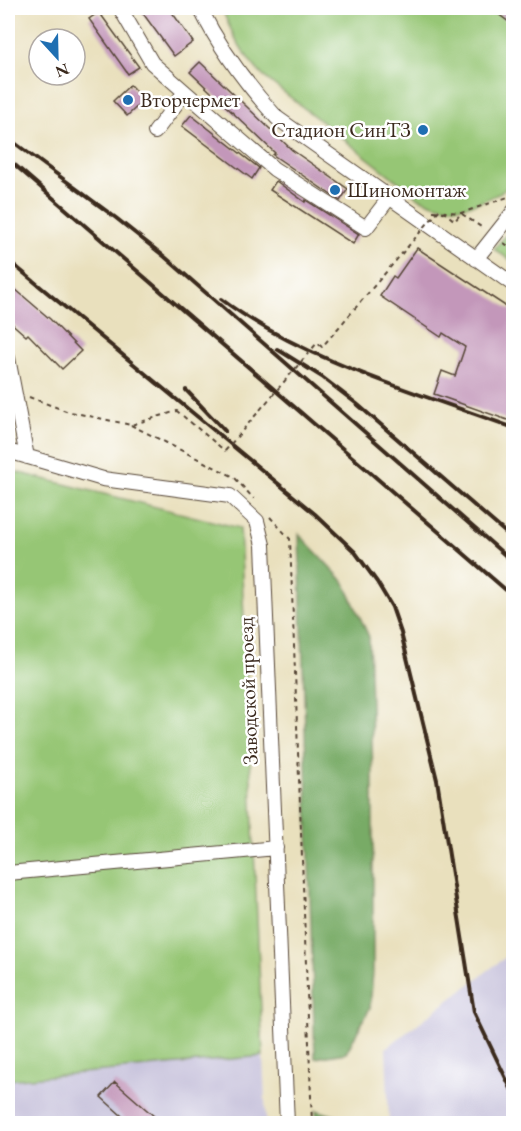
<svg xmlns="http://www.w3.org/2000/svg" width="521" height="1131" font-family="'EB Garamond',serif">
	<rect width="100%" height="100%" fill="#fff"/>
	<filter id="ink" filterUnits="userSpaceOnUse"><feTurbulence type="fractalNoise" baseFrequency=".0167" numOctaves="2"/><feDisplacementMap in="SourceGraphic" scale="12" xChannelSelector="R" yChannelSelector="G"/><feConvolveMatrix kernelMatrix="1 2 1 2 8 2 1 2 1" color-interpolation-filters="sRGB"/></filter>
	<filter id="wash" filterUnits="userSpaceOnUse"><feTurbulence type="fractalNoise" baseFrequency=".008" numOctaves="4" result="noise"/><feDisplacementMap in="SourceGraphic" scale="24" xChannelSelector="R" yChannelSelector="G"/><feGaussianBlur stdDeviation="1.35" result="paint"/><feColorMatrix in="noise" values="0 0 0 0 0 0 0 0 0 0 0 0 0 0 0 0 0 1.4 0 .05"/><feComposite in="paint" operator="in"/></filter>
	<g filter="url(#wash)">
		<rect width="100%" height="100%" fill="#e9e0bd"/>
		<path fill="#c5c0da" d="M 507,956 L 514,960 L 513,1123 L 389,1123 L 386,1048 Z
			M 263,1056 L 266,1123 L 8,1124 L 8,1080 Z"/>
		<path fill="#96c675" stroke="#68784a" stroke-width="1.5" d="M 222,8 L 513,8 L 513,184 C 494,198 467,211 442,206 C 434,205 426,201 419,198 L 263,76 C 244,56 231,34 222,8 Z
			M 513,226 L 513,262 L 494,249 Z
			M 8,470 L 240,528 L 263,1056 L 8,1080 Z"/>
		<path fill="#78ab66" stroke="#5a6a42" stroke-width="1.5" d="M 299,534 L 344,582 L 369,637 L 373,777 L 373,972 L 370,1008 L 346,1053 L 315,1058 Z
			M 316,1110 L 352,1121 L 352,1123 L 317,1123 Z"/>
		<g id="blocks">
			<path fill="#c397ba" d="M 139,8 L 169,8 L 193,42 L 174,56 Z
				M 490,8 L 513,8 L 513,25 Z
				M 99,12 L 139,67 L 128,74 L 89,19 Z
				M 200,62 L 292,150 L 348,189 L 340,201 L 273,155 L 275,153 L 190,72 Z
				M 130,85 L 144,100 L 127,116 L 113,101 Z
				M 191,115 L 259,168 L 252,179 L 182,126 Z
				M 276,181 L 305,202 L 306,200 L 359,234 L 353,244 L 270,190 Z
				M 417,248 L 513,311 L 513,422 L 434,394 L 442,371 L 455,376 L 465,347 L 443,333 L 441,337 L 380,296 L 393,276 L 396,278 Z
				M 8,283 L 50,319 L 81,351 L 62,369 L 28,334 L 26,336 L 8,320 Z
				M 115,1082 L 163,1124 L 131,1124 L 101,1097 Z"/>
		</g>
	</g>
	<g filter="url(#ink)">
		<use href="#blocks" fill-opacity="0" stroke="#554536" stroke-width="1.5"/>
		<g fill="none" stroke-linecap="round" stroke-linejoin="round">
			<defs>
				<path id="minor" d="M 120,8 L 152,63 L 185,92
					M 200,8 C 220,49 246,84 277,118 L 514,285
					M 155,132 L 185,92 L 274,169 L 366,228 L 389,198
					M 476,259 L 514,211
					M 8,358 L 27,457
					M 8,451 L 103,479 L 230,496 L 257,521 L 263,545 L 287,1124
					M 8,873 L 276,848"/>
			</defs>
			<use href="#minor" stroke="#554536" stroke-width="16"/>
			<path stroke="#554536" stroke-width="2" stroke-dasharray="4.5 4.5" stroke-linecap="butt" d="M 433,211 L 461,213 L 514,195
				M 462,214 L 484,229
				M 504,243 L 514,250
				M 29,397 L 66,411 L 131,425 L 177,411 L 225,451
				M 131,425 L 234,477 L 254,499
				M 270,517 L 290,539 L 312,1124"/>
			<use href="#minor" stroke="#fff" stroke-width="14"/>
			<path stroke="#3b2a1e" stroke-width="4" d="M 8,138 L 116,218 L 165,257 L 514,563
				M 8,159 L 514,597
				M 8,260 L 315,514 L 355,552 L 377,582 L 392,607 L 401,633 L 437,780 L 474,1012 L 514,1095
				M 221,299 C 304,361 416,392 514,428
				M 277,349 L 322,377 L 357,404 L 514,540
				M 186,390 L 225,431"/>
			<path stroke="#554536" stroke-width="2" stroke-dasharray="4.5 4.5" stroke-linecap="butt" d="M 225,451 L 317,343 L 322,347 L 440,209 L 455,221 L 461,213"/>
		</g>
	</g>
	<g fill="#1f6fb2" stroke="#fff" stroke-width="2">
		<circle cx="128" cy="100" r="6"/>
		<circle cx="423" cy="130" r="6"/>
		<circle cx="335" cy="190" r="6"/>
	</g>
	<g text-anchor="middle" stroke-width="5" stroke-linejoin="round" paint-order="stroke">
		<g font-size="21" fill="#3b2a1e" stroke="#fff" text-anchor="start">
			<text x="140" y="107">Вторчермет</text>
			<text x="411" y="137" text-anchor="end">Стадион СинТЗ</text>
			<text x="347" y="197">Шиномонтаж</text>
		</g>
		<g font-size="21" fill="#3b2a1e" stroke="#fff">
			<text transform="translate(248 691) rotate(-92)" y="7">Заводской проезд</text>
		</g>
	</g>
	<rect width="521" height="1131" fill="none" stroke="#fff" stroke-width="30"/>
	<g transform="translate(57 57) rotate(158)"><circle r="28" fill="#ffffff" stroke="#b1aaa5" stroke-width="1.5"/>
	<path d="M0-4.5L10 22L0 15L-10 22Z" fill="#1f6fb2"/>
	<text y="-9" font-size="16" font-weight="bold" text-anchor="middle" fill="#3b2a1e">N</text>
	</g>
</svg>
